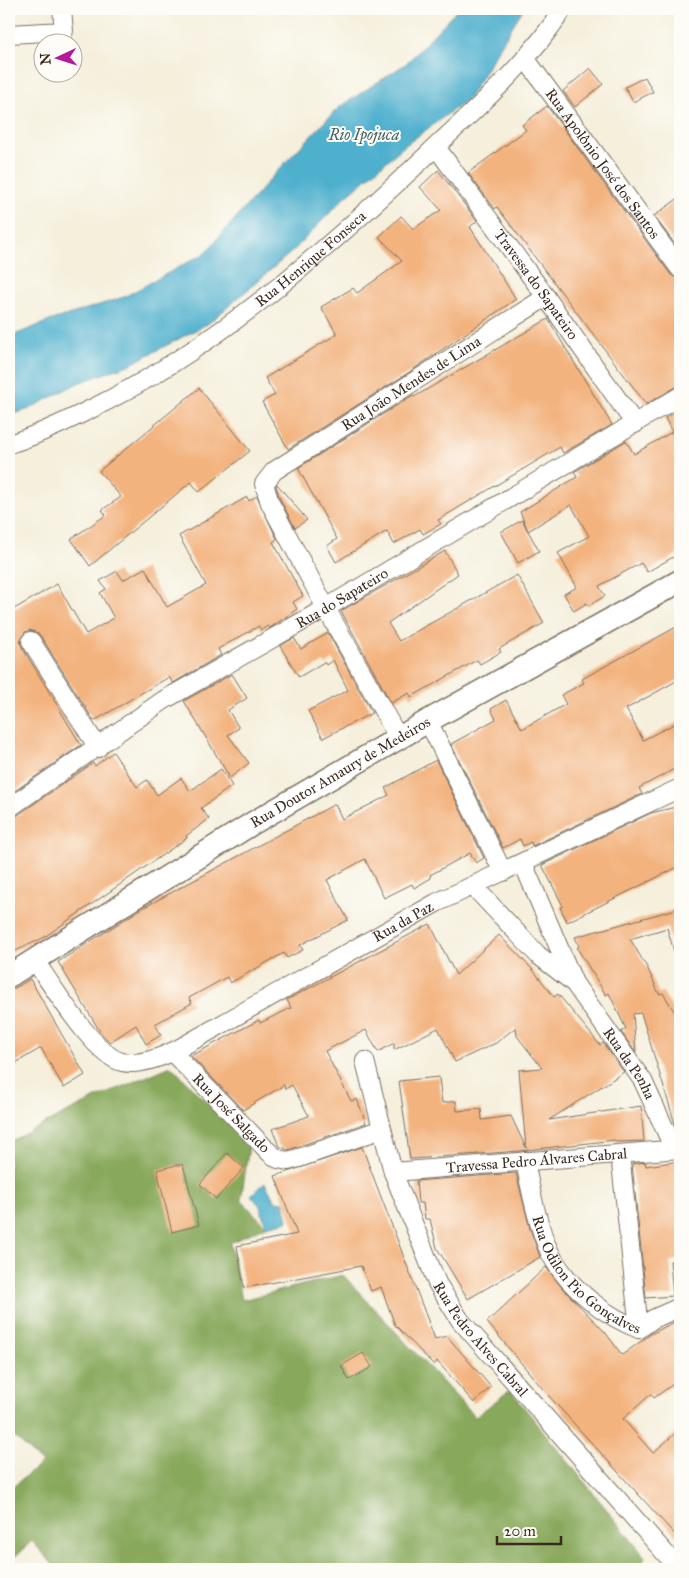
<svg xmlns="http://www.w3.org/2000/svg" width="689" height="1578" font-family="'IM FELL Great Primer',serif">
	<rect width="100%" height="100%" fill="#fdfcf7"/>
	<filter id="ink" filterUnits="userSpaceOnUse"><feTurbulence type="fractalNoise" baseFrequency=".02" numOctaves="2"/><feDisplacementMap in="SourceGraphic" scale="10" xChannelSelector="R" yChannelSelector="G"/><feConvolveMatrix kernelMatrix="1 2 1 2 8 2 1 2 1" color-interpolation-filters="sRGB"/></filter>
	<filter id="wash" filterUnits="userSpaceOnUse"><feTurbulence type="fractalNoise" baseFrequency=".0096" numOctaves="4" result="noise"/><feDisplacementMap in="SourceGraphic" scale="20" xChannelSelector="R" yChannelSelector="G"/><feGaussianBlur stdDeviation="1.12" result="paint"/><feColorMatrix in="noise" values="0 0 0 0 0 0 0 0 0 0 0 0 0 0 0 0 0 1.4 0 .05"/><feComposite in="paint" operator="in"/></filter>
	<g filter="url(#wash)">
		<rect width="100%" height="100%" fill="#f5efdc"/>
		<path fill="#88a95c" stroke="#626a3d" d="M 171,1066 L 249,1146 L 241,1200 L 266,1226 L 230,1243 L 242,1300 L 343,1275 L 475,1417 L 510,1390 L 645,1557 L 639,1569 L 57,1569 L 32,1541 L 9,1562 L 9,1490 L 42,1463 L 9,1432 L 9,1142 L 94,1099 Z"/>
		<path fill="#50b0ce" stroke="#466d76" d="M 458,9 L 523,9 L 468,99 L 403,147 L 344,198 L 295,249 L 209,323 L 131,364 L 78,383 L 27,410 L 9,415 L 9,337 L 52,320 L 124,297 L 205,253 L 282,166 L 338,108 L 407,63 Z
			M 265,1183 L 275,1201 L 284,1202 L 288,1221 L 266,1226 L 260,1206 L 251,1195 Z"/>
		<g id="blocks">
			<path fill="#f3b37f" d="M 590,68 L 603,84 L 575,107 L 563,91 Z
				M 645,77 L 653,92 L 633,102 L 625,87 Z
				M 547,106 L 671,275 L 680,279 L 680,385 L 646,404 L 534,256 L 497,207 L 495,209 L 468,173 L 526,130 L 522,125 Z
				M 438,170 L 477,221 L 470,227 L 516,299 L 408,373 L 288,449 L 262,402 L 275,395 L 265,378 L 337,334 L 321,307 L 353,288 L 357,293 L 402,261 L 379,237 L 401,216 L 413,229 L 441,210 L 420,187 Z
				M 680,197 L 680,251 L 654,216 Z
				M 548,319 L 612,425 L 563,453 L 560,447 L 438,520 L 441,524 L 423,534 L 420,529 L 394,544 L 387,531 L 336,562 L 327,546 L 337,539 L 298,468 L 413,395 L 414,397 Z
				M 199,388 L 250,451 L 199,492 L 191,482 L 90,566 L 71,539 L 106,515 L 102,510 L 121,497 L 99,471 Z
				M 680,408 L 680,553 L 647,572 L 641,563 L 599,586 L 605,596 L 588,606 L 587,603 L 574,611 L 564,594 L 577,587 L 558,553 L 589,536 L 571,505 L 528,531 L 520,512 L 577,477 L 574,472 L 626,441 L 634,454 L 672,432 L 665,418 Z
				M 277,484 L 307,520 L 295,528 L 280,499 L 276,486 Z
				M 257,496 L 277,539 L 273,542 L 303,596 L 293,602 L 297,609 L 270,628 L 268,626 L 261,630 L 259,626 L 218,649 L 221,655 L 173,683 L 169,677 L 94,721 L 40,635 L 31,630 L 25,632 L 20,641 L 22,647 L 81,745 L 9,795 L 9,612 L 57,584 L 86,634 L 114,618 L 100,593 L 106,589 L 100,581 L 117,571 L 123,580 L 145,568 L 167,607 L 206,585 L 179,536 L 247,497 L 249,501 Z
				M 522,520 L 539,551 L 518,563 L 501,532 Z
				M 445,551 L 458,574 L 388,623 L 399,641 L 517,575 L 544,623 L 499,649 L 501,652 L 480,664 L 477,660 L 411,697 L 409,693 L 391,703 L 341,611 Z
				M 680,625 L 680,679 L 626,709 L 643,740 L 680,721 L 680,766 L 639,788 L 642,794 L 532,846 L 531,842 L 523,846 L 520,839 L 503,848 L 451,744 L 496,719 L 491,709 L 506,700 L 522,729 L 566,704 L 561,695 L 584,683 L 582,679 Z
				M 328,633 L 372,713 L 323,738 L 308,711 L 348,690 L 333,660 L 326,665 L 324,662 L 299,677 L 280,646 L 294,638 L 301,649 Z
				M 232,674 L 247,698 L 228,710 L 239,728 L 228,735 L 249,763 L 230,778 L 184,701 Z
				M 113,752 L 137,787 L 147,780 L 157,795 L 181,778 L 190,791 L 221,769 L 232,786 L 201,808 L 209,819 L 186,836 L 187,838 L 43,938 L 9,954 L 9,818 L 15,817 L 93,763 L 95,766 Z
				M 436,760 L 484,858 L 476,863 L 470,853 L 430,875 L 431,878 L 414,888 L 412,884 L 384,898 L 365,859 L 327,880 L 348,920 L 300,945 L 303,950 L 287,958 L 284,953 L 230,983 L 227,977 L 189,998 L 192,1003 L 155,1024 L 161,1035 L 146,1044 L 136,1025 L 110,1042 L 101,1033 L 58,962 L 141,909 L 335,804 L 342,819 L 389,795 L 385,788 Z
				M 680,806 L 680,866 L 567,922 L 560,907 L 563,906 L 542,865 L 651,813 Z
				M 680,908 L 680,958 L 676,958 L 667,928 L 630,939 L 648,969 L 659,994 L 663,993 L 680,1021 L 680,1127 L 676,1127 L 641,1013 L 633,1014 L 636,1053 L 621,1032 L 626,1029 L 609,993 L 606,995 L 577,948 L 579,946 L 575,937 Z
				M 430,924 L 456,975 L 499,935 L 534,971 L 554,997 L 558,994 L 600,1045 L 603,1043 L 624,1072 L 549,1120 L 641,1106 L 644,1141 L 616,1142 L 615,1140 L 519,1151 L 410,1159 L 399,1081 L 439,1077 L 442,1103 L 456,1101 L 457,1111 L 481,1109 L 482,1120 L 511,1116 L 526,1148 L 519,1070 L 542,1068 L 517,1036 L 516,1027 L 496,1043 L 455,1062 L 438,1028 L 394,1050 L 394,1043 L 378,1052 L 366,1030 L 325,1051 L 351,1101 L 357,1099 L 366,1123 L 288,1150 L 279,1146 L 272,1129 L 309,1116 L 292,1085 L 285,1089 L 284,1085 L 243,1110 L 191,1056 L 259,1020 L 260,1023 L 291,1008 L 287,1000 Z
				M 30,979 L 85,1075 L 64,1088 L 41,1048 L 9,1067 L 9,992 Z
				M 362,1147 L 435,1339 L 447,1336 L 491,1387 L 474,1403 L 437,1361 L 434,1365 L 395,1325 L 381,1287 L 371,1291 L 361,1266 L 244,1288 L 237,1246 L 297,1234 L 275,1176 Z
				M 227,1153 L 244,1168 L 216,1199 L 200,1184 Z
				M 680,1161 L 680,1260 L 670,1261 L 673,1296 L 646,1298 L 632,1164 L 645,1162 L 646,1166 Z
				M 176,1165 L 183,1165 L 199,1225 L 172,1232 L 157,1170 Z
				M 516,1173 L 530,1229 L 540,1257 L 468,1299 L 437,1248 L 430,1219 L 425,1219 L 423,1203 L 418,1203 L 416,1181 Z
				M 546,1267 L 563,1289 L 605,1332 L 622,1355 L 651,1334 L 680,1319 L 680,1379 L 654,1398 L 651,1394 L 623,1419 L 653,1453 L 680,1429 L 680,1540 L 547,1394 L 487,1322 Z
				M 363,1353 L 372,1367 L 349,1380 L 341,1366 Z"/>
		</g>
	</g>
	<g filter="url(#ink)">
		<use href="#blocks" fill-opacity="0" stroke="#7c6f60" stroke-width="1"/>
		<g fill="none" stroke-linecap="round" stroke-linejoin="round">
			<defs>
				<g id="minor">
					<path d="M 9,34 L 64,31 L 62,9"/>
					<path id="s1" d="M 525,58 L 680,269"/>
					<path id="s2" d="M 436,147 L 546,297 L 635,424"/>
					<path id="s3" d="M 9,444 C 36,436 63,423 89,410 C 217,348 324,252 427,155 C 475,109 527,65 563,9"/>
					<path d="M 31,641 L 98,748"/>
					<path d="M 428,721 L 503,872"/>
					<path id="s4" d="M 399,739 L 326,608 L 270,503 L 264,484 L 274,471 L 546,297"/>
					<path id="s5" d="M 9,808 L 164,700 L 326,608 L 680,396"/>
					<path id="s6" d="M 523,863 L 574,983 L 643,1081 L 674,1149"/>
					<path d="M 473,886 L 538,955 L 574,983"/>
					<path id="s7" d="M 35,961 C 52,985 95,1056 122,1062 C 140,1066 162,1057 178,1049 L 436,903 L 680,788"/>
					<path id="s8" d="M 172,1052 L 270,1153 L 278,1159 L 288,1161 L 299,1158 L 382,1129"/>
					<path id="s9" d="M 365,1061 L 393,1172 L 437,1283 L 460,1320 L 679,1569"/>
					<path d="M 620,1154 L 639,1329"/>
					<path id="s10" d="M 525,1161 C 530,1188 540,1238 554,1260 C 572,1290 607,1317 639,1329"/>
					<path id="s11" d="M 393,1172 L 680,1149"/>
					<path d="M 639,1329 L 653,1319 L 680,1307"/>
				</g>
				<g id="tertiary">
					<path id="s12" d="M 9,976 L 253,823 L 428,721 L 680,581"/>
				</g>
			</defs>
			<use href="#minor" stroke="#7c6f60" stroke-width="20"/>
			<use href="#tertiary" stroke="#7c6f60" stroke-width="25"/>
			<use href="#minor" stroke="#fff" stroke-width="18"/>
			<use href="#tertiary" stroke="#fff" stroke-width="22"/>
		</g>
	</g>
	<g text-anchor="middle" stroke-width="4" stroke-linejoin="round" paint-order="stroke">
		<g font-size="15" fill="#3b2a1e" stroke="#fdfcf7">
			<text dy="5" stroke="none"><textPath href="#s1" startOffset="131">Rua Apolônio José dos Santos</textPath></text>
			<text dy="5" stroke="none"><textPath href="#s3" startOffset="356">Rua Henrique Fonseca</textPath></text>
			<text dy="5" stroke="none"><textPath href="#s2" startOffset="170">Travessa do Sapateiro</textPath></text>
			<text dy="5" stroke="none"><textPath href="#s4" startOffset="468">Rua João Mendes de Lima</textPath></text>
			<text dy="5" stroke="none"><textPath href="#s5" startOffset="394">Rua do Sapateiro</textPath></text>
			<text dy="5" stroke="none"><textPath href="#s12" startOffset="389">Rua Doutor Amaury de Medeiros</textPath></text>
			<text dy="5" stroke="none"><textPath href="#s7" startOffset="452">Rua da Paz</textPath></text>
			<text dy="5" stroke="none"><textPath href="#s6" startOffset="228">Rua da Penha</textPath></text>
			<text dy="5" stroke="none"><textPath href="#s8" startOffset="85">Rua José Salgado</textPath></text>
			<text dy="5" stroke="none"><textPath href="#s11" startOffset="144">Travessa Pedro Álvares Cabral</textPath></text>
			<text dy="5" stroke="none"><textPath href="#s10" startOffset="136">Rua Odilon Pio Gonçalves</textPath></text>
			<text dy="5" stroke="none"><textPath href="#s9" startOffset="305">Rua Pedro Alves Cabral</textPath></text>
		</g>
		<g font-size="16" font-style="italic" fill="#436064" stroke="#fdfcf7">
			<text x="364" y="140">Rio Ipojuca</text>
		</g>
	</g>
	<rect width="689" height="1578" fill="none" stroke="#fdfcf7" stroke-width="30"/>
	<g transform="translate(58 58) rotate(266)"><circle r="24" fill="#fdfcf7" stroke="#afa8a0"/>
	<path d="M0-4L9 19L0 12L-9 19Z" fill="#b5179e"/>
	<text y="-8" font-size="14" font-weight="bold" text-anchor="middle" fill="#3b2a1e">N</text>
	</g>
	<path d="M497 1536v8h64v-8" fill="none" stroke="#3b2a1e" stroke-width="2.5"/>
	<text x="504" y="1536" font-size="15" fill="#3b2a1e" stroke="#fdfcf7" stroke-width="4" paint-order="stroke">20 m</text>
</svg>
